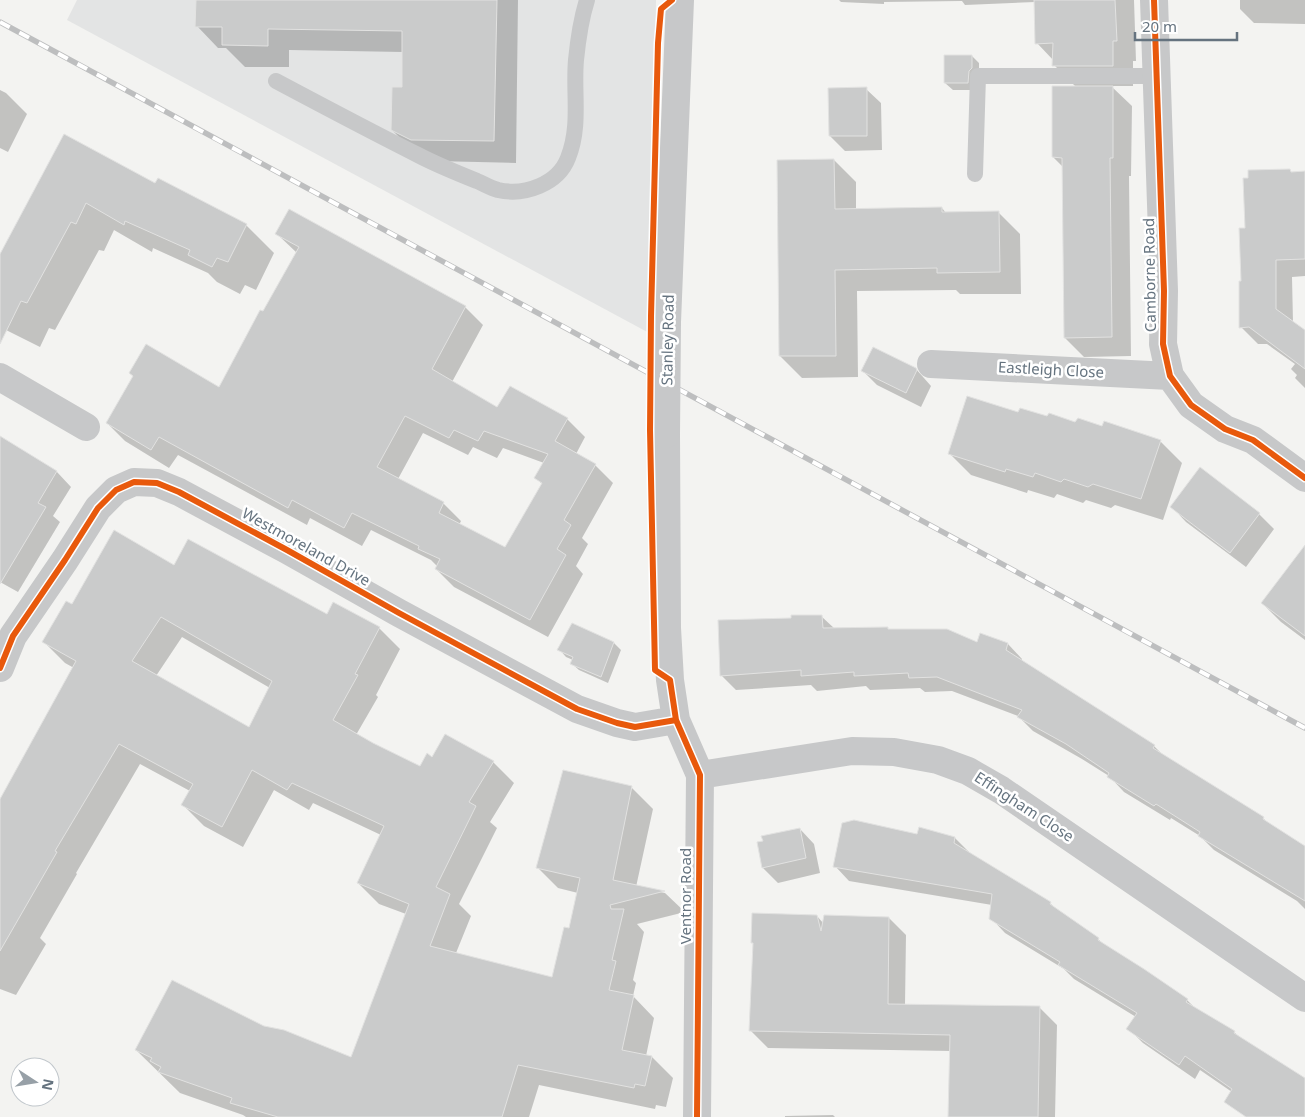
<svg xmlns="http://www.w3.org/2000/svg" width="1305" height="1117" font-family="'Noto Sans',sans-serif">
	<rect width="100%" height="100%" fill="#f3f3f1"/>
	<path fill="#e3e4e4" d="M 77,0 L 656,0 L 651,334 L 67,20 Z"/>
	<path fill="#0003" fill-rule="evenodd" d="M 197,0 L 518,0 L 516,163 L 434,161 L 414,152 L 392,130 L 403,88 L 403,52 L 289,50 L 289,67 L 245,67 L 226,48 L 218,48 L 197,26 Z
		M 839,0 L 1134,0 L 1136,61 L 1133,61 L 1133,86 L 1111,86 L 1132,106 L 1131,176 L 1129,176 L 1131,356 L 1084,357 L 1065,338 L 1063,167 L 1053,157 L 1076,87 L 1054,65 L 1054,61 L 1037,43 L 1035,2 L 965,5 L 962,1 L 884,2 L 884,4 L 841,2 Z
		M 1240,0 L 1305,0 L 1305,24 L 1254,23 L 1240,9 Z
		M 972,56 L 979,63 L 979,75 L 975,90 L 953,90 L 945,83 Z
		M 866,89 L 881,103 L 882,150 L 845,151 L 830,136 Z
		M 0,90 L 6,93 L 27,114 L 8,152 L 0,148 Z
		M 64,135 L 156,185 L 158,180 L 246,225 L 274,253 L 256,290 L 245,285 L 240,294 L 217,282 L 208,273 L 153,248 L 152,252 L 114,230 L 104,251 L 99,250 L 55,330 L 49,328 L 40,347 L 4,329 L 0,324 L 0,256 Z
		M 834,160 L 856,182 L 856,210 L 942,208 L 946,213 L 998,212 L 1020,234 L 1021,294 L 960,294 L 956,290 L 857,291 L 858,377 L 802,378 L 780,356 Z
		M 1290,170 L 1292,173 L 1305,172 L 1305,276 L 1292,277 L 1293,322 L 1305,331 L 1305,388 L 1295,378 L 1297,375 L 1291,369 L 1295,364 L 1267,344 L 1258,344 L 1241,327 L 1246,229 Z
		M 277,234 L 465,307 L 483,325 L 452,382 L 498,409 L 567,419 L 585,437 L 576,454 L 595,465 L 613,483 L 582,538 L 588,544 L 576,566 L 583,574 L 548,637 L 454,587 L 436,569 L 437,566 L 431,560 L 371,530 L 362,546 L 310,518 L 307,525 L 178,455 L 169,468 L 125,441 L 107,423 L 220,389 L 297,253 ZM 423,433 L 468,455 L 473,447 L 497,458 L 503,448 L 544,463 L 536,478 L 543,485 L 505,549 L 459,525 L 461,521 L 443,503 L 398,479 Z
		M 916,369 L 931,386 L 921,407 L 877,385 L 863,371 Z
		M 1019,414 L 1103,427 L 1160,441 L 1182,463 L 1163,520 L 1115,505 L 1111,508 L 1086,500 L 1083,503 L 1057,494 L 1054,498 L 1028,490 L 1027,493 L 971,475 L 950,454 Z
		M 0,438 L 57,472 L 71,487 L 53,516 L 60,522 L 18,592 L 0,582 Z
		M 1201,469 L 1259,514 L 1274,529 L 1246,567 L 1186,522 L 1172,507 Z
		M 1305,547 L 1305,640 L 1281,622 L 1262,603 Z
		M 175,567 L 327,616 L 379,628 L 400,649 L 376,695 L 378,697 L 356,735 L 421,768 L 432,759 L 493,762 L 514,783 L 490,822 L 497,828 L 459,904 L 471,916 L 456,953 L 553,978 L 570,929 L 578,893 L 558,888 L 537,867 L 564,771 L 632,788 L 653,809 L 636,887 L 665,893 L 685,912 L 637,924 L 644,932 L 633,980 L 636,983 L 633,996 L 654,1018 L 646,1056 L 652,1057 L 673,1078 L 666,1107 L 656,1105 L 655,1109 L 539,1085 L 529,1117 L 246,1117 L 243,1115 L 180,1093 L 136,1050 L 264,1027 L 352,1058 L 406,914 L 379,904 L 358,883 L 381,835 L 313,803 L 309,810 L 274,790 L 243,847 L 204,826 L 183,805 L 190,791 L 140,764 L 76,873 L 77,874 L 40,938 L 46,944 L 16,995 L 0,989 L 0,802 L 74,668 L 65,663 L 44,642 L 72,606 ZM 182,637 L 270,688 L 250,729 L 156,676 Z
		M 821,616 L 835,629 L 889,630 L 978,644 L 1008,644 L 1022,659 L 1022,661 L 1154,746 L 1164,756 L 1263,818 L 1271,826 L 1305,847 L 1305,909 L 1297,901 L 1214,850 L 1200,836 L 1171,818 L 1170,820 L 1124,792 L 1109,776 L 1082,759 L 1033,731 L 1018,716 L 952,691 L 925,692 L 920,688 L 870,690 L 866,686 L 817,691 L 811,685 L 736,690 L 721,675 L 792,619 Z
		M 572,625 L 614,643 L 621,650 L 608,683 L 579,670 L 571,663 L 573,660 L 566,657 L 559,649 Z
		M 800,829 L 814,844 L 820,873 L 778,883 L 763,868 L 759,843 Z
		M 920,829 L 955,838 L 970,853 L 1050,903 L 1057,910 L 1098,939 L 1108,948 L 1187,1000 L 1195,1008 L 1234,1032 L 1244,1041 L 1305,1082 L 1305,1117 L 1254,1117 L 1232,1092 L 1200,1070 L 1195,1079 L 1143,1043 L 1128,1028 L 1136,1017 L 1074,979 L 1064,969 L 1005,933 L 991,918 L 992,905 L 849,881 L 835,866 L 918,836 Z
		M 817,916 L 823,923 L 889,918 L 906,935 L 905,1005 L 1040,1008 L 1057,1025 L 1055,1117 L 949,1117 L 951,1051 L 768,1048 L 750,1030 L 754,944 L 752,942 Z
		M 833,1115 L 835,1117 L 785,1117 L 785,1116 Z"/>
	<path fill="#cacbcb" stroke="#e2e2e1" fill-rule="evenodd" d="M 196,0 L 497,0 L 494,141 L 411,140 L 391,130 L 392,87 L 402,87 L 402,31 L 268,29 L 268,46 L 222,45 L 222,27 L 195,27 Z
		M 1034,0 L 1115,0 L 1117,41 L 1113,41 L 1113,66 L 1052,66 L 1053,43 L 1035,44 Z
		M 944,55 L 972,55 L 972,68 L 969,71 L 968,83 L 944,83 Z
		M 1052,86 L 1113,86 L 1113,158 L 1110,158 L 1112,337 L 1064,338 L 1062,158 L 1052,157 Z
		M 867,87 L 867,136 L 829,136 L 828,88 Z
		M 64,134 L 155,183 L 158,178 L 247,224 L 228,262 L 217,258 L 212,267 L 188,255 L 190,250 L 125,221 L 124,225 L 86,203 L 76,224 L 71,222 L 27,303 L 21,301 L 0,344 L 0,254 Z
		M 834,159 L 835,209 L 942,207 L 942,212 L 999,211 L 1000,272 L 937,273 L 937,268 L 835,270 L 836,356 L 779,356 L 777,160 Z
		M 1290,169 L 1291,172 L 1305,171 L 1305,259 L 1276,260 L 1276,309 L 1305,330 L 1305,369 L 1249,327 L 1239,328 L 1239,281 L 1241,281 L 1239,228 L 1245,228 L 1243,178 L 1248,178 L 1248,170 Z
		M 289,209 L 466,306 L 432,369 L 497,407 L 510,386 L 568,418 L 555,441 L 596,464 L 564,520 L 571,525 L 557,549 L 566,555 L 530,620 L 435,569 L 440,559 L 418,549 L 419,546 L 352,513 L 344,528 L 292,500 L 288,508 L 159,437 L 151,450 L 106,423 L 133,376 L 129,373 L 146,344 L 219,387 L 260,310 L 263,311 L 299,247 L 275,234 ZM 405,416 L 449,438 L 454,430 L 478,441 L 484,431 L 548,454 L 534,478 L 542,483 L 505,547 L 439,513 L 444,502 L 377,467 Z
		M 873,347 L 916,368 L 917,370 L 906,393 L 861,371 Z
		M 967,396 L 1018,412 L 1020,408 L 1047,416 L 1049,413 L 1075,422 L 1078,418 L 1102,426 L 1104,421 L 1161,440 L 1141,499 L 1093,484 L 1088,487 L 1064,479 L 1061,482 L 1035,473 L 1033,477 L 1006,469 L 1005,472 L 948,454 Z
		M 0,436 L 57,471 L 38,503 L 46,507 L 0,584 Z
		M 1200,467 L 1260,513 L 1230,553 L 1170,507 Z
		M 114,530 L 174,565 L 188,539 L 327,614 L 333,602 L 380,627 L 355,674 L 358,675 L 333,720 L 373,743 L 420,766 L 427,753 L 432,757 L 445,734 L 494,761 L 469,802 L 476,806 L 436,887 L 450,894 L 430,946 L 552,977 L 564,927 L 569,928 L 580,878 L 536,868 L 563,770 L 632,786 L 613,880 L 665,891 L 610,905 L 611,909 L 624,909 L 612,960 L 616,961 L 609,990 L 634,995 L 622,1050 L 652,1056 L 645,1086 L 635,1084 L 634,1088 L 518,1065 L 502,1117 L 278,1117 L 230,1103 L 232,1098 L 158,1072 L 161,1067 L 150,1061 L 152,1058 L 135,1050 L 172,980 L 264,1026 L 284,1030 L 351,1057 L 409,904 L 357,883 L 384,826 L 292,783 L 287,790 L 252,770 L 222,827 L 181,805 L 193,784 L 119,744 L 55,851 L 57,852 L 0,951 L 0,799 L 76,661 L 42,642 L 66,601 L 72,604 ZM 161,617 L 272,681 L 249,727 L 132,661 Z
		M 1305,545 L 1305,636 L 1261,603 Z
		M 791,615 L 822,615 L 823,628 L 888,627 L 888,629 L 947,629 L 977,642 L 980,633 L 1008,643 L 1006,650 L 1155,745 L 1153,748 L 1264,817 L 1263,819 L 1305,846 L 1305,901 L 1198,836 L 1200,832 L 1156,804 L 1154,806 L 1107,777 L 1109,773 L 1066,744 L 1017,717 L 1022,710 L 937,677 L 909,678 L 908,673 L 854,676 L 854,672 L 801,676 L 801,670 L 720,676 L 718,620 L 791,618 Z
		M 572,623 L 614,642 L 601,677 L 570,664 L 573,657 L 557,650 Z
		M 854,820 L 917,834 L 919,827 L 955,837 L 954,843 L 1051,902 L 1050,904 L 1099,938 L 1098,940 L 1144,969 L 1188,999 L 1186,1002 L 1235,1031 L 1234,1033 L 1305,1078 L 1305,1117 L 1246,1117 L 1224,1102 L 1232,1089 L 1185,1056 L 1179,1065 L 1126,1029 L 1137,1013 L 1058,965 L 1060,962 L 989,919 L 992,894 L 833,867 L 842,823 Z
		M 800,828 L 806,858 L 762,868 L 757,842 L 763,841 L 761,836 Z
		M 752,913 L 817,915 L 821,931 L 824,915 L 889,917 L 888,1004 L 1040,1006 L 1038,1117 L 948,1117 L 950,1035 L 749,1031 L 753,943 L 751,943 Z"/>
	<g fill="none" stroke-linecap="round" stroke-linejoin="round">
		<path stroke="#c7c8c9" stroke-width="16" d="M 276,81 C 323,106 370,131 418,155 C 437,165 457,173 477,181 C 484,184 491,188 498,190 C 525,196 558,184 568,158 C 581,126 573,92 576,60 C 578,40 581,19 587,0
			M 975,174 L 978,76 L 1157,76"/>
		<path stroke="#c7c8c9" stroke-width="28" d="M 1154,0 L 1164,291 L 1163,344 L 1170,376 L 1191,405 L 1225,429 L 1253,440 L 1305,478
			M 667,322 L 680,0
			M 931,364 L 1170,376
			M 0,377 L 86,427
			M 666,434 L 667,628 L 670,680 L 676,720 L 700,775 L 697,1117
			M 0,668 L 13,636 L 65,560 L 98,508 L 116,490 L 134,482 L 157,483 L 179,492 L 287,550 L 399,613 L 577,709 L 617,723 L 635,727 L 676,720
			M 700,775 L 852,751 L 894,752 L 938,760 L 968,771 L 1001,790 L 1305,998"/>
		<defs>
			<path id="rail" d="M 0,22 L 1305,728"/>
		</defs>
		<use href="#rail" stroke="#bdbebf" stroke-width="5.5"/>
		<use href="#rail" stroke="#fff" stroke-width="4" stroke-dasharray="11" stroke-linecap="butt"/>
		<path stroke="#c7c8c9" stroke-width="28" d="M 666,434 L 667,322"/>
		<defs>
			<path id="cycleway" d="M 672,0 L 661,9 L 658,43 L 651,316 L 650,430 L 655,670 L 670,680 L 676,720 L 700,775 L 697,1117
				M 1154,0 L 1164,291 L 1163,344 L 1170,376 L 1191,405 L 1225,429 L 1253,440 L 1305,478
				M 0,668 L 13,636 L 65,560 L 98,508 L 116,490 L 134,482 L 157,483 L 179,492 L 287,550 L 399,613 L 577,709 L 617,723 L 635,727 L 676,720"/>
		</defs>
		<use href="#cycleway" stroke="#fff" stroke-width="9"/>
		<use href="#cycleway" stroke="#e8590c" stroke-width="6"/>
	</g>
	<g text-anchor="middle" stroke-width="5" stroke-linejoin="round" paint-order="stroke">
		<g font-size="15" fill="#65737f" stroke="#fff">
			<text transform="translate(1150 275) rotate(-91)" y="5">Camborne Road</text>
			<text transform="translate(668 340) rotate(-89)" y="5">Stanley Road</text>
			<text transform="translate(1051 370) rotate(3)" y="5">Eastleigh Close</text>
			<text transform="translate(306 547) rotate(29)" y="5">Westmoreland Drive</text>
			<text transform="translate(1024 807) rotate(33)" y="5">Effingham Close</text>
			<text transform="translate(686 896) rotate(-90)" y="5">Ventnor Road</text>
		</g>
	</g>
	<g transform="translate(35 1082) rotate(102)"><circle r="24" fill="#ffffff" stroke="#c1c7cc"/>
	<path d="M0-4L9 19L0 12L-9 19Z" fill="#97a0a7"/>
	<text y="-8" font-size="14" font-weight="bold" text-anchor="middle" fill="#65737f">N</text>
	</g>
	<path d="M1135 32v8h102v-8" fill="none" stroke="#65737f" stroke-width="2.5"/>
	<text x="1142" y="32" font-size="15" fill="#65737f" stroke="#ffffff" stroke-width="4" paint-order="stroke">20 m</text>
</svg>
